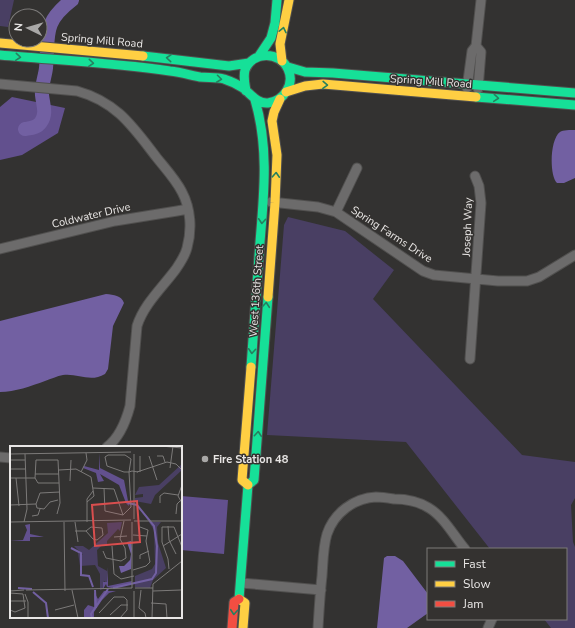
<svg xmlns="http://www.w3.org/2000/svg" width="575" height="628" font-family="'Nunito Sans',sans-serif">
	<rect width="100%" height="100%" fill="#333231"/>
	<path fill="#493f63" d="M 0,0 L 14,0 L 8,27 L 0,26 Z
		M 288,217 L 345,231 L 394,270 L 373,299 L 522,455 L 575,462 L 575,498 L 571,505 L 573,542 L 575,547 L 575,628 L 551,628 L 544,619 L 566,619 L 566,549 L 490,549 L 406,442 L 267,435 L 284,225 Z"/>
	<path fill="#62508e" d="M 12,97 L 65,108 L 58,133 L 22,155 L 0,160 L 0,107 Z
		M 181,496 L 228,500 L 224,554 L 181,550 Z"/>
	<path fill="#7260a2" d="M 575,130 L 575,178 L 564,183 L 557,183 C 549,175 550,139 560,132 C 563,130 570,130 575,130 Z
		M 106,294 C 114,295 121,295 124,303 L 113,326 L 108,369 L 105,374 C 90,383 78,373 63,375 C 57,376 51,379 45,381 C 31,386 15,392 0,392 L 0,321 Z
		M 387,556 L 395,556 L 403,561 L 428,594 L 428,613 L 407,628 L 377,628 L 384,558 Z"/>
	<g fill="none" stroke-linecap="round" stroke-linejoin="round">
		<path stroke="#7260a2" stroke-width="14" d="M 25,129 C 31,128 37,128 41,122 C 47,113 43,105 42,95 C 41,86 45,77 46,68 C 49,35 42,23 72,0"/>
		<defs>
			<path id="street" d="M 476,46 L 481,52 L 478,89
				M 0,84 L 77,91 C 117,102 133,127 157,158 C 165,168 176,180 182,192 C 191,209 192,230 187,248 C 185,256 180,263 176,269 C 162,288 144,304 137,326 L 130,406 C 126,421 119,438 107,447
				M 467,88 L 472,51 L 476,46 L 481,0
				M 271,202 L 318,207 L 336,212 L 423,271 L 434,275 L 498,281 L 527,281 L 539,277 L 575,255
				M 336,212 L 357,168
				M 0,249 L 115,221 L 177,211 L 188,209
				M 470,359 L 481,203 L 479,186 L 475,176
				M 0,457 L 11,458
				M 241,583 L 321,590
				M 318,628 C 319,611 320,593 322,576 C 323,562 323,547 327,534 C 334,513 354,498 376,497 C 381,497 388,498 394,499 C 406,499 418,501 429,508 C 444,517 454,536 465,549
				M 488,628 L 492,619"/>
			<path id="fast" d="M 0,55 C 56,60 114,63 170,71 C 180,72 190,75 200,77 C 208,78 216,77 224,79 C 230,81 237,84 243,88 C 251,94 257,104 268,103 C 284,101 295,84 288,69 C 280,51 252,51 245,70 C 243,77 245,84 246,91
				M 143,56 L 229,66 L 249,63
				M 259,56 L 271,38 L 275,23 L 277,0
				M 288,67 L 305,72 L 333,73 L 575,93
				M 476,97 L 575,105
				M 251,367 C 254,326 257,284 260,242 C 264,194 269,147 255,100
				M 239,599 L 248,485 L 254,480 L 268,297"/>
			<path id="slow" d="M 0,43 L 143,56
				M 282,61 L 280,44 L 289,0
				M 286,92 L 305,86 L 323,84 L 476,97
				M 268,297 L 275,203 L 277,155 L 272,121 L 274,112 L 280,99
				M 248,485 L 242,480 L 251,367
				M 239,599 L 245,603 L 243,628"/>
			<path id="jam" d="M 232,628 L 234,602 L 239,599"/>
		</defs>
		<use href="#street" stroke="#51504f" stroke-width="11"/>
		<use href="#fast" stroke="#51504f" stroke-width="11"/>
		<use href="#slow" stroke="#51504f" stroke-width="11"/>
		<use href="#jam" stroke="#51504f" stroke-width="11"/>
		<use href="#street" stroke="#6c6b6b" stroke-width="9"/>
		<use href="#fast" stroke="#16e098" stroke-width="9"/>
		<use href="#slow" stroke="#ffcf43" stroke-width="9"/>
		<use href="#jam" stroke="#f24e42" stroke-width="9"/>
	</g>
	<defs><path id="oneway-chevron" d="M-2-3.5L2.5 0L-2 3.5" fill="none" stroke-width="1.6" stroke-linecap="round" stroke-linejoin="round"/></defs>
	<g stroke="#26805f">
		<use href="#oneway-chevron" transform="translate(283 30) rotate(-78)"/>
		<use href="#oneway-chevron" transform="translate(18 57) rotate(5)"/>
		<use href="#oneway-chevron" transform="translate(169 58) rotate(-175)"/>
		<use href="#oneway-chevron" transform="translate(91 63) rotate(5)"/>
		<use href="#oneway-chevron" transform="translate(219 79) rotate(7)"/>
		<use href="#oneway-chevron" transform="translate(325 85) rotate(2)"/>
		<use href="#oneway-chevron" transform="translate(496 98) rotate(5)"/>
		<use href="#oneway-chevron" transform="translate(276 175) rotate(-87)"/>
		<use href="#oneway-chevron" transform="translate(262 221) rotate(94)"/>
		<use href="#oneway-chevron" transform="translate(266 305) rotate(-85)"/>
		<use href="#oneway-chevron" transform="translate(252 351) rotate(94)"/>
		<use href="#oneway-chevron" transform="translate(258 434) rotate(-85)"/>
		<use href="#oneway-chevron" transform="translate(234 612) rotate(95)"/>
	</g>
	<circle fill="#a9a8a7" stroke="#343230" stroke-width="1.5" cx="205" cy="459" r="4"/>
	<g text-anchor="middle" stroke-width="3" stroke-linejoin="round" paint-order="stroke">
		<g font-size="11" fill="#e9e7e6" stroke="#343230">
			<text transform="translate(102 40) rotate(5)" y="4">Spring Mill Road</text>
			<text transform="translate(431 81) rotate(4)" y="4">Spring Mill Road</text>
			<text transform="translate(91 215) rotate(-13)" y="4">Coldwater Drive</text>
			<text transform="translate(467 227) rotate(-88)" y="4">Joseph Way</text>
			<text transform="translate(392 234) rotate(33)" y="4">Spring Farms Drive</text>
			<text transform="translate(256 291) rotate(-86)" y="4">West 136th Street</text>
		</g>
		<g font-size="11" font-weight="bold" fill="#e9e7e6" stroke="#343230" text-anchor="start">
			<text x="213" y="463">Fire Station 48</text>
		</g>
	</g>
	<g transform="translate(10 446)">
		<rect width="172" height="172" fill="#333231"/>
		<path d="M 172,18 L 172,24 L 145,49 L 141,58 L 125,55 L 125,52 L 133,51 L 133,48 L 125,49 L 129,41 L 149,39 ZM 112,76 L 110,85 L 108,83 L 97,95 L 97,100 L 92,99 L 87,104 L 88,120 L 97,125 L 97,137 L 94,135 L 93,143 L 90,144 L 90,128 L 85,119 L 70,120 L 68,107 L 73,109 L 64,100 L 73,100 L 79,104 L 98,87 L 97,77 ZM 139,76 L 151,76 L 147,81 L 148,97 L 156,122 L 143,134 L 140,142 L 125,141 L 125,130 L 142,123 L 145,118 L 144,84 Z" fill="#493f63"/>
		<path d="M 89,7 L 90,22 L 114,34 L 119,60 L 116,57 L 109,39 L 90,28 L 94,35 L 88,36 L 86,27 L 73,22 L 74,20 L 89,24 ZM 20,78 L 20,88 L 34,91 L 20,91 L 20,95 L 0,95 L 13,94 L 17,84 L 15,79 ZM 98,121 L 98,140 L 122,135 L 121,138 L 102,142 L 97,141 L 96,138 L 93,143 L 93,136 L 97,136 ZM 94,145 L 106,145 L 99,147 L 92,154 L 84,166 L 84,172 L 74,172 L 74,164 L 78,159 L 84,161 L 84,146 L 88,153 Z" fill="#62508e"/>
		<path d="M 121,95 L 122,103 L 121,123 L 111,127 L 109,120 L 114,120 L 120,114 L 121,108 L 117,96 Z" fill="#7260a2"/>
		<path fill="none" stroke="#7260a2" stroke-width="2" d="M 61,102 L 71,107 L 71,129 L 79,130 L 83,141M 8,142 L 22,143M 103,142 L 142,133 L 146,127 L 147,100 L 144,80 L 127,59 L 118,57M 85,144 L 86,162M 23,146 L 36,157 L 38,172M 82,172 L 81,168 L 98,143"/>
		<path fill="none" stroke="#7c7a79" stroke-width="1" d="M 131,0 L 150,0M 151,0 L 172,2M 0,8 L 121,6M 124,8 L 124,73M 139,10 L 147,34M 147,10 L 153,10 L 155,16M 0,14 L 15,14M 160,22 L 163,0M 0,23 L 15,23M 49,24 L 66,23 L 81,31 L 84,50 L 77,56M 71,26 L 77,14 L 76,7M 127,26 L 157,16 L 166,18 L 172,24M 130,26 L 130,10M 25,28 L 49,28M 0,32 L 25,32M 6,32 L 9,60M 25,32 L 26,14 L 48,14 L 50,57 L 47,68M 25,32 L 28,37 L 49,37M 60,35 L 61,14M 172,39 L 168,50 L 172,57M 83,42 L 104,43 L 113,69M 94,42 L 95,65 L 113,69M 150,57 L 150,50 L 154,47 L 168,49M 26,58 L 30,47 L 50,46M 26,58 L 27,62 L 34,63 L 40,56 L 48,54M 0,59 L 26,58M 166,68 L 167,58 L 172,53M 113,69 L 121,61 L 119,26 L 121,13 L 115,9 L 98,9 L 95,11 L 97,20 L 114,26 L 119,26 L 122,25 L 128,26M 22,70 L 28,69 L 30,63M 124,75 L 172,75M 0,76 L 121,74M 14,76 L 17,63 L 15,8M 54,76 L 55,145M 65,76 L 68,96M 77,76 L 77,53 L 83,45M 158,80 L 159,94 L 166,108M 65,85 L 76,85 L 83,93M 76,85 L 81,81 L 92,82 L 93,89 L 87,94 L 83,93M 123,89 L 137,90M 104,91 L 117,90M 102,100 L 104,128 L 111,133 L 124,130M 153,100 L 172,88M 93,105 L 96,112 L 111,115 L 116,112 L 115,102 L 110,93 L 114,75M 130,113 L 130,109 L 139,105M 159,123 L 158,113 L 152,96 L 152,81 L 164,81 L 172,101M 123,124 L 136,120 L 140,116 L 136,95 L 138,84 L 130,81M 122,142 L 122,76M 125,142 L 143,142M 16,144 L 122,142M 62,144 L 68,172M 131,144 L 129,162 L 135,167 L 136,172M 0,145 L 14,144M 143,145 L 171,144M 0,147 L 13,148 L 15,162 L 5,166 L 0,164M 15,148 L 18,156 L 18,172M 172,150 L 172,171M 0,155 L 16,155M 141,157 L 156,158 L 157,172M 45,164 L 64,159M 89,167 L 104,151 L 114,151 L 117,154 L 117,164 L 110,172M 100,169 L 111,159 L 118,159M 124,172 L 124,145M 142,172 L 143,138 L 172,115"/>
		<path fill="#da4e4e" fill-opacity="0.15" stroke="#da4e4e" stroke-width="2" d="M 127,55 L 130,96 L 85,100 L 82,59 Z"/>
		<rect width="172" height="172" fill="none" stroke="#e9e7e6" stroke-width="2"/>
	</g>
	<rect x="427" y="548" width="140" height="72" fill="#343230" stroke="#7c7a79"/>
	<rect x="435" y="561" width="20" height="6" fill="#16e098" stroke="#7c7a79"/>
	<text x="463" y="568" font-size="12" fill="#e9e7e6">Fast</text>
	<rect x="435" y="581" width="20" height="6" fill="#ffcf43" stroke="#7c7a79"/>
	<text x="463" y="588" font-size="12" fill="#e9e7e6">Slow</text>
	<rect x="435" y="601" width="20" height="6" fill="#f24e42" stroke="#7c7a79"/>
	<text x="463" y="608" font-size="12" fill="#e9e7e6">Jam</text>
	<g transform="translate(28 28) rotate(275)"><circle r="19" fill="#343230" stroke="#7c7a79"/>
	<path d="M0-3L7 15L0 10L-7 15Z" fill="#a9a8a7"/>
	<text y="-6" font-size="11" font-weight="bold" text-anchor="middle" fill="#e9e7e6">N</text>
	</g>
</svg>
